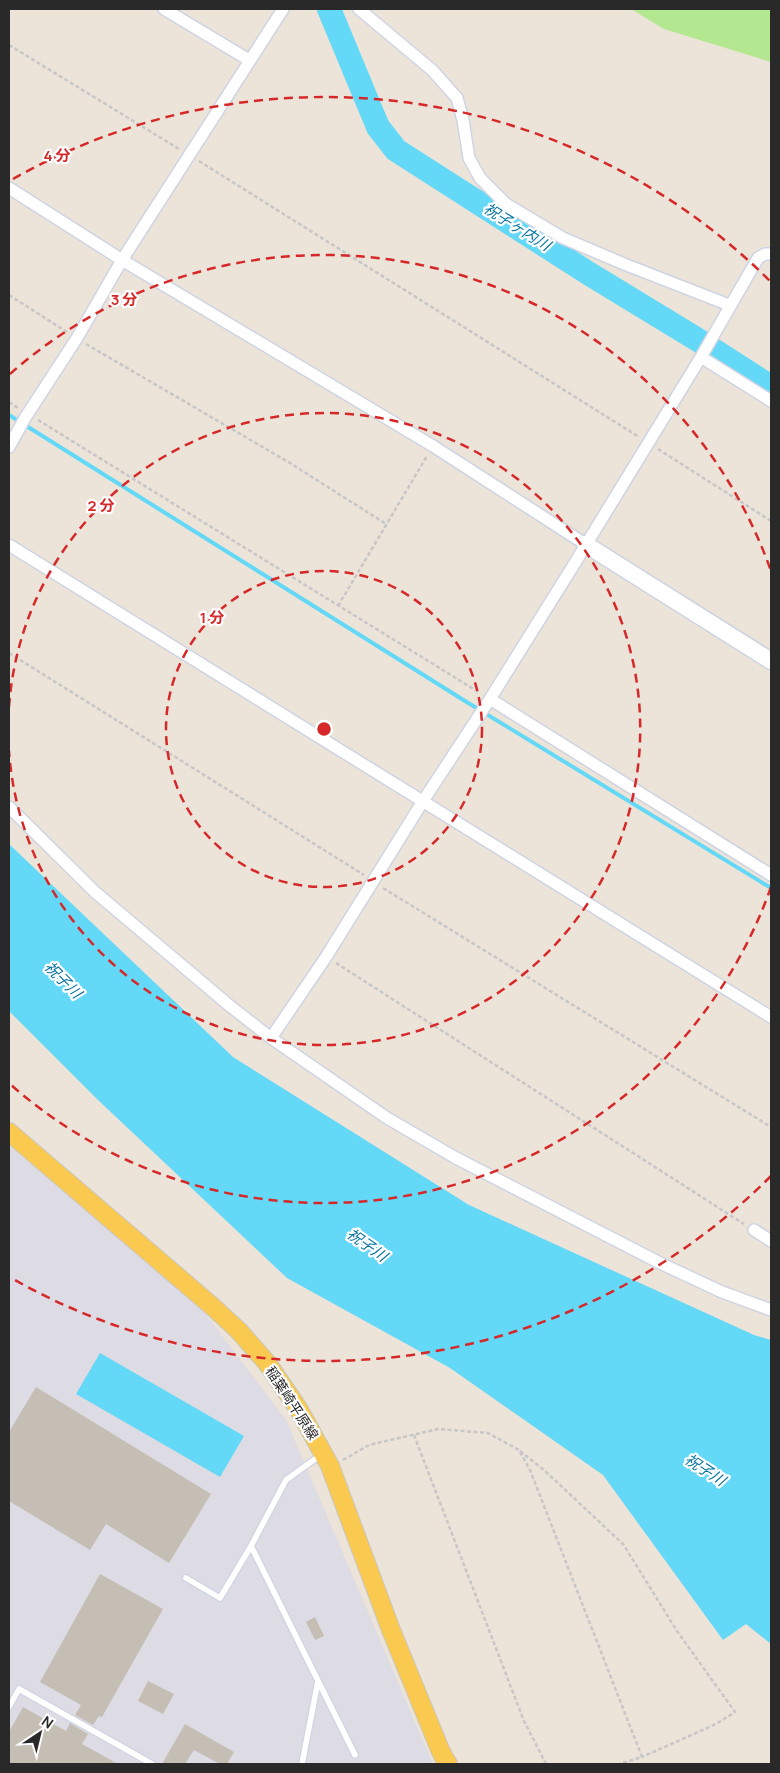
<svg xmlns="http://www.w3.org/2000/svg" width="780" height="1773" font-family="Manrope,'Noto Sans JP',sans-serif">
	<rect width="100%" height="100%" fill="#ece3d9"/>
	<path fill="#dddbe4" d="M 9,1146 L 201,1308 L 286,1420 L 433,1764 L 9,1764 Z"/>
	<path fill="#b3e891" d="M 631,9 L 771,9 L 771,62 L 664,29 Z"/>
	<path fill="#64d8f7" d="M 9,844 L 233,1057 L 469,1205 L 754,1335 L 771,1340 L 771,1644 L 746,1624 L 723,1640 L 603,1475 L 450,1368 L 287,1278 L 98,1100 L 9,1011 Z
		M 100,1353 L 244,1436 L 220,1477 L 76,1394 Z"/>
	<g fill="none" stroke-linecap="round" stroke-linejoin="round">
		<path stroke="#64d8f7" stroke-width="4" d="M 9,415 L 465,701 L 771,888"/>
		<path stroke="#64d8f7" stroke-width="24" d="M 329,9 L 378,127 L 396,150 L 588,273 L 698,340 L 771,387"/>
	</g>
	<path fill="#c4beb5" d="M 36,1387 L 211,1494 L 169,1563 L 106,1524 L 90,1550 L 9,1501 L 9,1432 Z
		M 100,1574 L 163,1609 L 102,1717 L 99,1716 L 93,1725 L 75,1715 L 81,1705 L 40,1682 Z
		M 315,1617 L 324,1636 L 315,1640 L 306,1622 Z
		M 148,1681 L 174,1694 L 163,1714 L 138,1701 Z
		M 23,1707 L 66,1731 L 70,1723 L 88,1734 L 82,1744 L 118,1764 L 9,1764 L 9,1732 Z
		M 185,1724 L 234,1752 L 227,1764 L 220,1764 L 194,1750 L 185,1764 L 162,1764 Z"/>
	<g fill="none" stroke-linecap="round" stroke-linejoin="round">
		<defs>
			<path id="lane" d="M 322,1454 L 286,1480 L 251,1546 L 355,1755
				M 186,1578 L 220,1598 L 251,1546
				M 9,1707 L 19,1689 L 152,1764
				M 302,1764 L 318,1681"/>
			<path id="street" d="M 164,9 L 249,60
				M 359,9 L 432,70 L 457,98 L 463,120 L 469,158 L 480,178 L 506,204 L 563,238 L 624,264 L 729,305
				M 9,188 L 122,260 L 433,446 L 585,544
				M 701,357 L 771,401
				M 9,447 L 25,418 L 77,338 L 122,260 L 283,9
				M 9,545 L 771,1017
				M 490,699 L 771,875
				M 9,807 L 95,892 L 230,1006 L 271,1038 L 387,1118 L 456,1158 L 662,1264 L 722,1292 L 771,1310
				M 271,1038 L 326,957 L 423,801 L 490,699 L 573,566 L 701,357 L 758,258 L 765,254 L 771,254
				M 754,1230 L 771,1241"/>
			<path id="secondary" d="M 585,544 L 771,661"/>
			<path id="primary" d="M 9,1132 L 213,1307 L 238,1330 L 267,1363 L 298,1408 L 330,1466 L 391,1630 L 441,1752 L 448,1764"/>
		</defs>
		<use href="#lane" stroke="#cfd4e3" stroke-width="8"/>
		<use href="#street" stroke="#cfd4e3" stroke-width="14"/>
		<use href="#secondary" stroke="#cfd4e3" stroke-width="19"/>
		<use href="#primary" stroke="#c7c7c7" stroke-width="20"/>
		<path stroke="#c7c7c7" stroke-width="2.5" stroke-dasharray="4 2.5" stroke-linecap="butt" d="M 9,45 L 179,149
			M 199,161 L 639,437
			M 9,295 L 67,332
			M 86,344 L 290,463 L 386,524
			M 9,402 L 18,408
			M 38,420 L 480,693
			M 658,449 L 771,521
			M 338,606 L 427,456
			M 9,653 L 364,875
			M 383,888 L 771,1127
			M 336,963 L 744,1224
			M 414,1435 L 524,1721 L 546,1764
			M 520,1451 L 544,1470 L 623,1544 L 677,1631 L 735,1712 L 716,1724 L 642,1757
			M 343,1460 L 369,1445 L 438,1429 L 488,1433 L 519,1450 L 530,1470 L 642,1757 L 619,1764"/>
		<use href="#lane" stroke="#fff" stroke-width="5.5"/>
		<use href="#street" stroke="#fff" stroke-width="11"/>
		<use href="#secondary" stroke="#fff" stroke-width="16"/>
		<use href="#primary" stroke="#faca50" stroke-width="18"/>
	</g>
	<g fill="none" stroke="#d62828" stroke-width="2.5" stroke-dasharray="9 6">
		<circle cx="324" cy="729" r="158"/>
		<path d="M9 707A316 316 0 1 1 9 751"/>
		<path d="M771 887A474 474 0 0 1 10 1084M10 374A474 474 0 0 1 771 571"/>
		<path d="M771 1176A632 632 0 0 1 13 1279M13 179A632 632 0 0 1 771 282"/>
	</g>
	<g text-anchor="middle" stroke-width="4.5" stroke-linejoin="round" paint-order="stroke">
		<g font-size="14" fill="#292929" stroke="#fff">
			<text transform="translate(292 1403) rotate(57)" y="5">稲葉崎平原線</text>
		</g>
		<g font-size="15" font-style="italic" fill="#0474a2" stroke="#fff">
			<text transform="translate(517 227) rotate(32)" y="5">祝子ヶ内川</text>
			<text transform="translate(63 980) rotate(45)" y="5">祝子川</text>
			<text transform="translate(367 1245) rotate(35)" y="5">祝子川</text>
			<text transform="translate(705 1470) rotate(33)" y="5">祝子川</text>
		</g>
	</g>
	<circle cx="324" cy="729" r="8" fill="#d62828" stroke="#fff" stroke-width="2.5"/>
	<g font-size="15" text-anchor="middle" font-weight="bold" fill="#d62828" stroke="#fff" stroke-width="4.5" stroke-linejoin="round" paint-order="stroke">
		<text x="57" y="161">4 分</text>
		<text x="124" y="305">3 分</text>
		<text x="101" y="511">2 分</text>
		<text x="212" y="623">1 分</text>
	</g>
	<rect width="780" height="1773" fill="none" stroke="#292929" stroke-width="20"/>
	<g transform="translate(40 1733) rotate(35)" stroke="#ffffff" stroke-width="4" paint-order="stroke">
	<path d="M0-4L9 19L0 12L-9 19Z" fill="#292929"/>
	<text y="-8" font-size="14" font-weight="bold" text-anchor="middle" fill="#292929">N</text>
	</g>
</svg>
